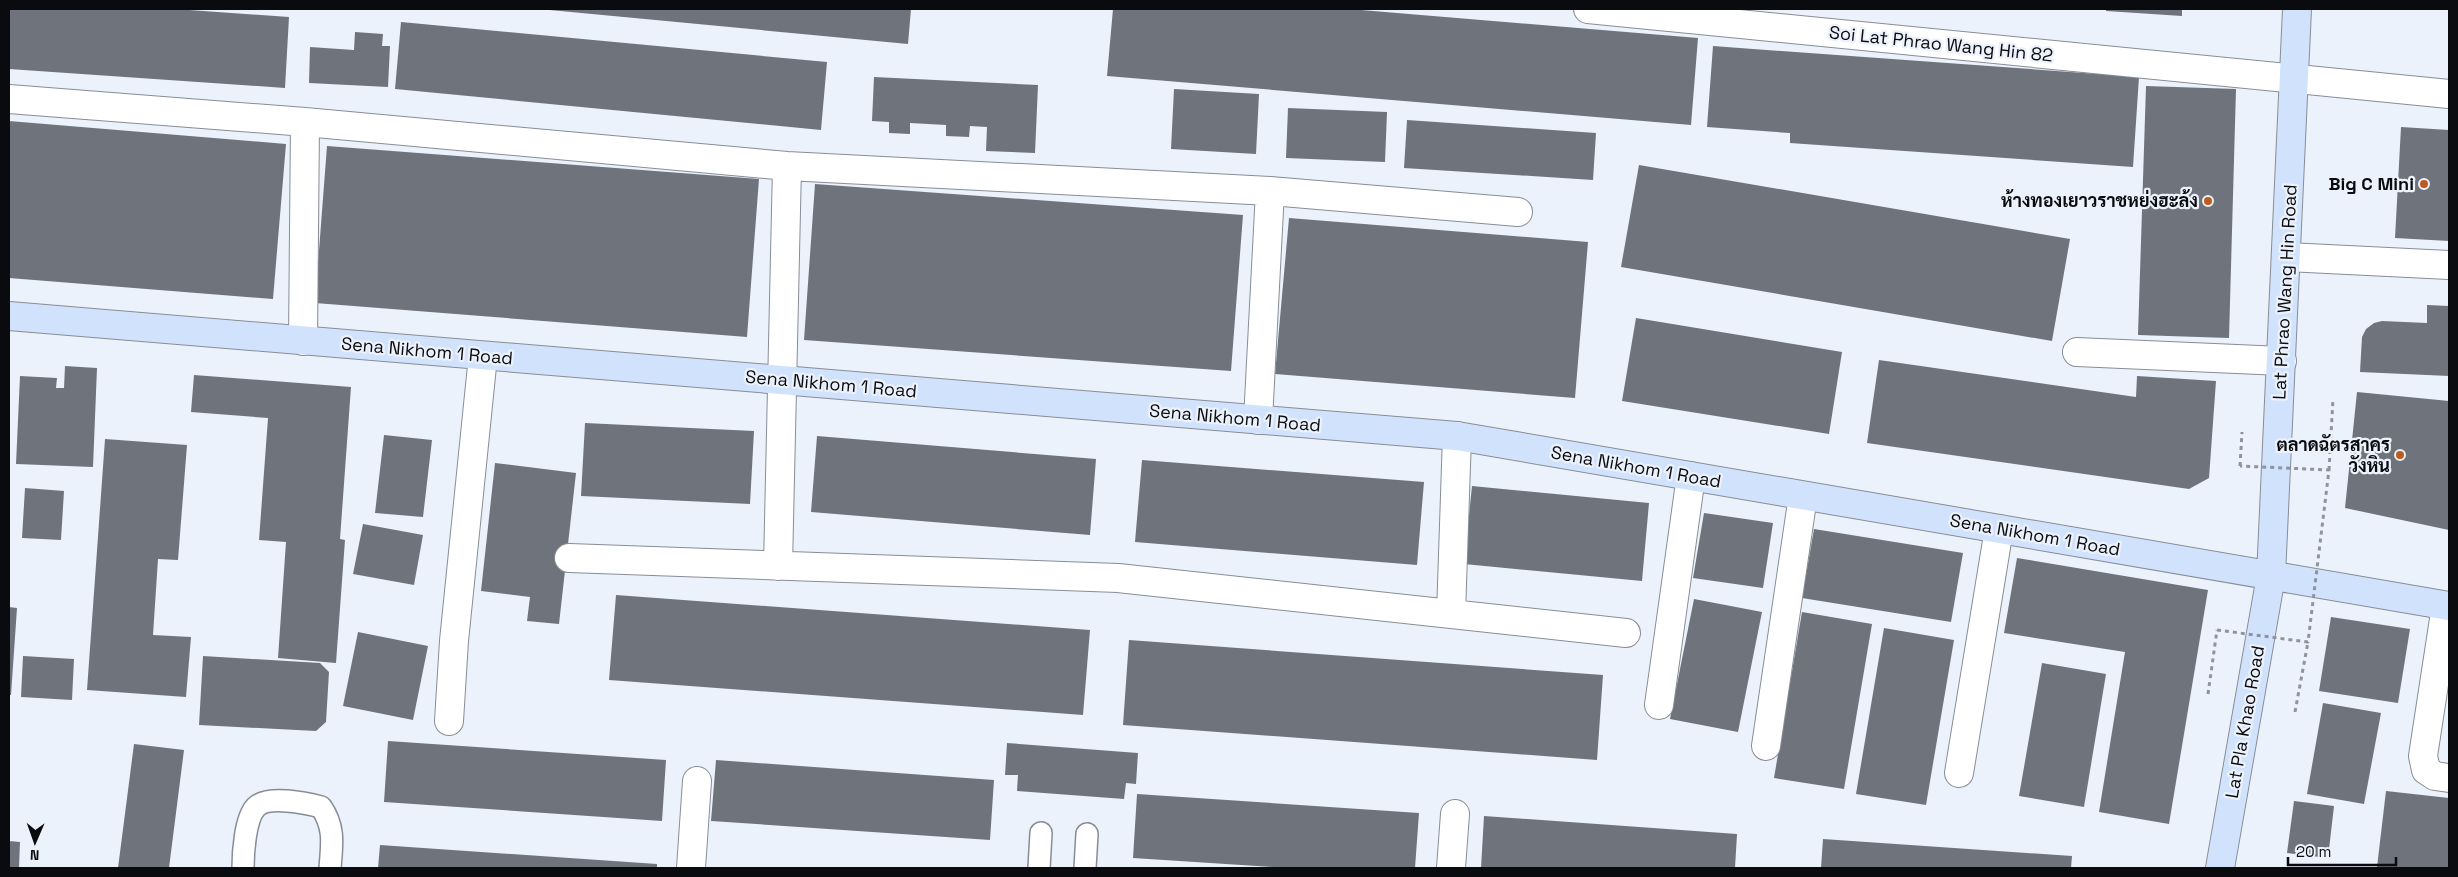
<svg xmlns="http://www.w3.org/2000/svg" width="2458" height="877" font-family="'Space Grotesk',Sarabun,sans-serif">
	<rect width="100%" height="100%" fill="#ecf2fb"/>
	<path fill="#6f747c" d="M 9,9 L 175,9 L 289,17 L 285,88 L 9,69 Z
		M 539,9 L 911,9 L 908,44 Z
		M 1113,9 L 1349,9 L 1698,38 L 1691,125 L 1107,76 Z
		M 2106,9 L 2182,9 L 2182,16 L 2106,11 Z
		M 401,22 L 827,62 L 821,130 L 395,89 Z
		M 355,32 L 383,34 L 382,46 L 390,46 L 388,87 L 309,83 L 310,47 L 354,50 Z
		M 1713,46 L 2139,77 L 2133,167 L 1790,143 L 1790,133 L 1707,127 Z
		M 874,77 L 1038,85 L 1035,153 L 986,151 L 987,127 L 970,126 L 969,137 L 946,136 L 946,125 L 910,123 L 910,134 L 889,133 L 889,122 L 872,121 Z
		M 2146,86 L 2236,89 L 2229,338 L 2138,335 Z
		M 1174,89 L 1259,94 L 1256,154 L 1171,149 Z
		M 1288,108 L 1387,112 L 1385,162 L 1286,158 Z
		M 1407,120 L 1596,133 L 1593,180 L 1404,168 Z
		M 9,121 L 286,144 L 273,299 L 9,278 Z
		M 2401,127 L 2449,130 L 2449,241 L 2395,238 Z
		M 327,146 L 759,179 L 747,337 L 315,303 Z
		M 1639,165 L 2070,239 L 2052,341 L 1621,267 Z
		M 815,184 L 1243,215 L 1231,371 L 804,340 Z
		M 1289,218 L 1588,242 L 1575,398 L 1275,374 Z
		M 2427,305 L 2449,306 L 2449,376 L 2360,372 L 2362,337 L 2366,329 L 2374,323 L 2382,321 L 2427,323 Z
		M 1636,318 L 1842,352 L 1829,434 L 1622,401 Z
		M 1879,360 L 2136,397 L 2137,376 L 2216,381 L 2209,478 L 2189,489 L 1867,443 Z
		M 65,366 L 97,368 L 93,467 L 16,464 L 20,376 L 57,378 L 56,388 L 64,388 Z
		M 194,375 L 351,387 L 340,539 L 345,540 L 336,663 L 278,658 L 286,542 L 259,540 L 268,418 L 191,412 Z
		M 2357,392 L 2449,401 L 2449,530 L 2345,508 Z
		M 585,423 L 754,431 L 750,504 L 581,496 Z
		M 384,435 L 432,440 L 423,517 L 375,513 Z
		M 817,436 L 1096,459 L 1090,535 L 811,512 Z
		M 105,439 L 187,445 L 178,560 L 158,559 L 153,635 L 191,637 L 186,697 L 87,690 Z
		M 1142,460 L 1424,482 L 1417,565 L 1135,542 Z
		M 495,463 L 576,473 L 559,624 L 527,621 L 530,597 L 481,591 Z
		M 1472,486 L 1649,503 L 1642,581 L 1464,564 Z
		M 25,488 L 64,491 L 61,540 L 22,538 Z
		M 1704,513 L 1773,523 L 1763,588 L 1693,578 Z
		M 363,524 L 423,535 L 414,585 L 353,574 Z
		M 1814,529 L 1963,553 L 1951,622 L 1802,598 Z
		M 2017,558 L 2208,590 L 2169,824 L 2099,812 L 2125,652 L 2004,633 Z
		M 616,595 L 1090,630 L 1083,715 L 609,680 Z
		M 1694,599 L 1762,612 L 1738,732 L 1670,719 Z
		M 9,607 L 17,608 L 11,695 L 9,695 Z
		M 1802,612 L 1872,624 L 1844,789 L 1774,778 Z
		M 2331,617 L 2410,629 L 2398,703 L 2319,691 Z
		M 1884,628 L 1954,640 L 1926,805 L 1856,794 Z
		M 358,632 L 428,646 L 413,720 L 343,706 Z
		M 1129,640 L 1603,675 L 1597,760 L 1123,725 Z
		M 23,656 L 74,659 L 72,700 L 21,697 Z
		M 203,656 L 320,663 L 329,672 L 326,722 L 316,731 L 199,725 Z
		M 2042,663 L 2106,674 L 2084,807 L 2019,796 Z
		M 2323,703 L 2381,713 L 2364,804 L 2307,794 Z
		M 388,741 L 666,760 L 662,821 L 384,802 Z
		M 1007,743 L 1138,753 L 1136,784 L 1126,783 L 1124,799 L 1017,791 L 1018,775 L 1005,775 Z
		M 134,744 L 184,750 L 169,868 L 118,868 Z
		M 716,760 L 994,780 L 990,840 L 711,821 Z
		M 2386,791 L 2449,798 L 2449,868 L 2377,867 Z
		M 1137,794 L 1419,813 L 1415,868 L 1289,868 L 1133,858 Z
		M 2294,801 L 2334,806 L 2328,858 L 2287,853 Z
		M 1484,816 L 1737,834 L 1735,868 L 1481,868 Z
		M 1823,839 L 2072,856 L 2071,868 L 1821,868 Z
		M 9,841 L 20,842 L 19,868 L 9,868 Z
		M 380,845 L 657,864 L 657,868 L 378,868 Z"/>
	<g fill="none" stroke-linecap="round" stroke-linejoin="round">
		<defs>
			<path id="lane" d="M 243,868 C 243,854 245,818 256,807 C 268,795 306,803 321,807 C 335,827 332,844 330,868
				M 1039,868 L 1041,833
				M 1085,868 L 1087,834"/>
			<path id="street" d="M 1588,9 L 2449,94
				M 9,99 L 305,122 L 787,166 L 1270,191 L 1518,212
				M 2287,257 L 2449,265
				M 303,341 L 305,122
				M 2077,352 L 2282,361
				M 1258,420 L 1270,191
				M 569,558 L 1118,578 L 1626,633
				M 778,566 L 787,166
				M 2446,606 L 2423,756 L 2426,770 L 2435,776 L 2449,778
				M 1451,614 L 1457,436
				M 1659,705 L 1691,476
				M 449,721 L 454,641 L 483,356
				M 1766,746 L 1803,496
				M 1959,773 L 1999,529
				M 691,868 L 697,781
				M 1451,868 L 1455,814"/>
			<path id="secondary" d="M 9,316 L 1457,436 L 2449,606
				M 2220,868 L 2271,576 L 2297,9"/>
		</defs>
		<use href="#lane" stroke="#888d95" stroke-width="24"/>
		<use href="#street" stroke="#888d95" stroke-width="30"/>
		<use href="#secondary" stroke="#888d95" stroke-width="30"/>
		<path stroke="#90949a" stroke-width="3" stroke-dasharray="4 4" stroke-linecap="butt" d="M 2240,466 L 2242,432
			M 2329,470 L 2333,399
			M 2208,694 L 2217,630
			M 2295,712 L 2308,642"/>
		<use href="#lane" stroke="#fff" stroke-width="21"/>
		<use href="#street" stroke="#fff" stroke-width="28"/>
		<use href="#secondary" stroke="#d1e2fc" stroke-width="28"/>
		<path stroke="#90949a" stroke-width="3" stroke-dasharray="4 4" stroke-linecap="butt" d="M 2217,630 L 2308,642 L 2329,470 L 2240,466"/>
	</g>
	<g fill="#bd5b1e" stroke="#ecf2fb" stroke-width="2">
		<circle cx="2424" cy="184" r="5"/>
		<circle cx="2208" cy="201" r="5"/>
		<circle cx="2400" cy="455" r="5"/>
	</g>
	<g text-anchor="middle" stroke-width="4.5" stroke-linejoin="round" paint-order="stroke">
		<g font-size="18" fill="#0a0b0e" stroke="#ecf2fb">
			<text transform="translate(1941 44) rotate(6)" y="6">Soi Lat Phrao Wang Hin 82</text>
			<text transform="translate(2285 292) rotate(-87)" y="6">Lat Phrao Wang Hin Road</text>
			<text transform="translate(427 351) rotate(5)" y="6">Sena Nikhom 1 Road</text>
			<text transform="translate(831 384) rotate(5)" y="6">Sena Nikhom 1 Road</text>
			<text transform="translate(1235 418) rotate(5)" y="6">Sena Nikhom 1 Road</text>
			<text transform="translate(1636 467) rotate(10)" y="6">Sena Nikhom 1 Road</text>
			<text transform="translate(2035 535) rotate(10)" y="6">Sena Nikhom 1 Road</text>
			<text transform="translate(2245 722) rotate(-80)" y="6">Lat Pla Khao Road</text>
		</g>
		<g font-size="18" font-weight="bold" fill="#0a0b0e" stroke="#ecf2fb" text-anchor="end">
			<text x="2414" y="190">Big C Mini</text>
			<text x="2198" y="207">ห้างทองเยาวราชหย่งฮะล้ง</text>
			<text x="2390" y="451">ตลาดฉัตรสาคร<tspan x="2390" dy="21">วังหิน</tspan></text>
		</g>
	</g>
	<rect width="2458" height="877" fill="none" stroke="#0a0b0e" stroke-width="20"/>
	<g transform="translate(35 842) rotate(182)" stroke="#ecf2fb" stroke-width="4" paint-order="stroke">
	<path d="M0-4L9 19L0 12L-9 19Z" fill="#0a0b0e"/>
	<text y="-8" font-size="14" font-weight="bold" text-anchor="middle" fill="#0a0b0e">N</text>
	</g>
	<path d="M2288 857v8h108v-8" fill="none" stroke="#0a0b0e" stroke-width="2.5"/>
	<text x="2296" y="857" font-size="15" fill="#0a0b0e" stroke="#ecf2fb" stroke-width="4" paint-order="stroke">20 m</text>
</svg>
